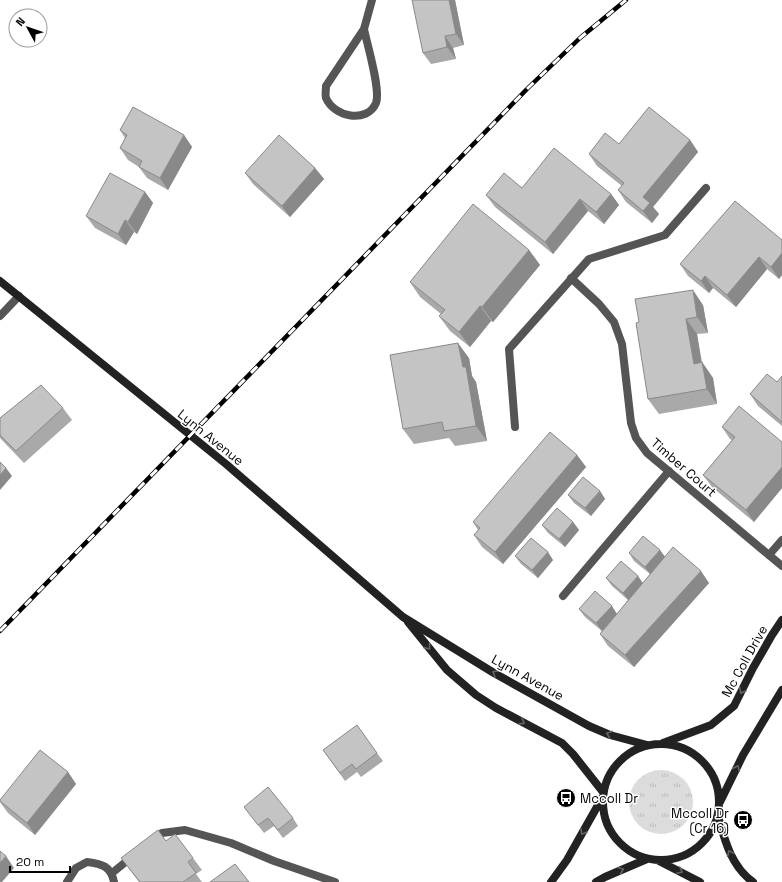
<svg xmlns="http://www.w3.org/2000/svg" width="782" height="882" font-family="'Space Grotesk',sans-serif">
	<defs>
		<pattern id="grass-tufts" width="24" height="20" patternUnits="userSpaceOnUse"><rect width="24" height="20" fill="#dcdcdc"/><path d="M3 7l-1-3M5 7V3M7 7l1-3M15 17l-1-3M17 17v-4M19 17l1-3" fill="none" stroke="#bbb"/></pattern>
	</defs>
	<rect width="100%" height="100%" fill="#fff"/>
	<path fill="url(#grass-tufts)" d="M629 802a32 32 0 1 1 64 0a32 32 0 1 1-64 0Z"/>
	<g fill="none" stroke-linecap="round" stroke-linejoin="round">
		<path stroke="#555" stroke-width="8" d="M 515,427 L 509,349 L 589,259 L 665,235 L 706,188
			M 769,555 L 782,540
			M 563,596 L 669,471
			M 153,840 L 162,833 L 185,830 L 231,843 L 274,861 L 335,882
			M 112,873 L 133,856"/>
		<path stroke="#555" stroke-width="8" d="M 364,29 C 367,44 381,90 376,103 C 367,124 334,117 326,98 C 325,95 326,90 326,86 L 364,29 L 372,0
			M 571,278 L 599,304 L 614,322 L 622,344 L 631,423 L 636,438 L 647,453 L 782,566
			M 0,316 L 19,296
			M 67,882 L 76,868 L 87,862 C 102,864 111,866 114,882"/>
		<path stroke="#222" stroke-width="8" d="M 0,281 L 226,464 L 403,617 L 494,673 L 589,726 L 610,735 L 647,745
			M 408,622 L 447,670 L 476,695 L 496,708 L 562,743 L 573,754 L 603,792
			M 663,743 L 711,725 L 734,706 L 753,668 L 772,635 L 782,620
			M603 802a58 58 0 1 1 116 0a58 58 0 1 1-116 0Z
			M 720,802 L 743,755 L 782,690
			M 718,816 C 725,841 731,866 753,882
			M 659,861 L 700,882
			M 551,882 L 567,860 L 602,798
			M 596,882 L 605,877 L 647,859"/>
		<defs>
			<path id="rail" d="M 0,631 L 528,88 L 580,38 L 626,0"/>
		</defs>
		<use href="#rail" stroke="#000" stroke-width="4.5"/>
		<use href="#rail" stroke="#fff" stroke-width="3" stroke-dasharray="9" stroke-linecap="butt"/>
	</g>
	<path fill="#a9a9a9" d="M 455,0 L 464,45 L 453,48 L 456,59 L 431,64 L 423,53 Z
		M 120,130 L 184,135 L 192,147 L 168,190 L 147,178 L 139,167 L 128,160 L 120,148 L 125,138 Z
		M 690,140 L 698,152 L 653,207 L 659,214 L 652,223 L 626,202 L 618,190 L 622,186 L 597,166 L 589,154 L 619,144 Z
		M 315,168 L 324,179 L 290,217 L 253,184 L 245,173 Z
		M 522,188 L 611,194 L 619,205 L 604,224 L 588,211 L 553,254 L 495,207 L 486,195 Z
		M 145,192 L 153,203 L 137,234 L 134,232 L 126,245 L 95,228 L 86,216 Z
		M 782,240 L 782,275 L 779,279 L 767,269 L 736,307 L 713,288 L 709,293 L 688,276 L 680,264 Z
		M 529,250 L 540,265 L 493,322 L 491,321 L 470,347 L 450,331 L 439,316 L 441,314 L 420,297 L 410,282 Z
		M 703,305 L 708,333 L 697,334 L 702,362 L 713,378 L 717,404 L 659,414 L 648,399 L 639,322 Z
		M 469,358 L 472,376 L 476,382 L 487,441 L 455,446 L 449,438 L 414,444 L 403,429 Z
		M 782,376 L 782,426 L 758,406 L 750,394 L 777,382 Z
		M 63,408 L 72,420 L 24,463 L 0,438 L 0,418 Z
		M 722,427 L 782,442 L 782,488 L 754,522 L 712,487 L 703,475 L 732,440 L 730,439 Z
		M 577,455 L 586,467 L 503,564 L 482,547 L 474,535 L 478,530 L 473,522 Z
		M 600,491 L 605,499 L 591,516 L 574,503 L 568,495 Z
		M 573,522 L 579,530 L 565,547 L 548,533 L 542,525 Z
		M 629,553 L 665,557 L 709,583 L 634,667 L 608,646 L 600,634 L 602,631 L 585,617 L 579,609 L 617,614 L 628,600 L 612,586 L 606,578 L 638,576 L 643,583 L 650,574 L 634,561 Z
		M 515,556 L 553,560 L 538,578 L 521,564 Z
		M 323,750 L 377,753 L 383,761 L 361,777 L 357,772 L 345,781 Z
		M 68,772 L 76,784 L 35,835 L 8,813 L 0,802 L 0,800 Z
		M 244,807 L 293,818 L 298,826 L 283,838 L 274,826 L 264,833 Z
		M 166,841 L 193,858 L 202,870 L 196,874 L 202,882 L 139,882 L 121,858 Z"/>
	<path fill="#898989" d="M 449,0 L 455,0 L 464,45 L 456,34 Z
		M 445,36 L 453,48 L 456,59 L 447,47 Z
		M 184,135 L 192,147 L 168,190 L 160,178 Z
		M 690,140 L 698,152 L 653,207 L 659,214 L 652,223 L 643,211 L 643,197 Z
		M 315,168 L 324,179 L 290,217 L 282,206 Z
		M 145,192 L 153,203 L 137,234 L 128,222 Z
		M 611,194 L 619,205 L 604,224 L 596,212 Z
		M 580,199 L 588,211 L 553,254 L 545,242 Z
		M 125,220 L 134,232 L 126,245 L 118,234 Z
		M 529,250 L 540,265 L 493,322 L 482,307 Z
		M 782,253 L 782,275 L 779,279 L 771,267 Z
		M 759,257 L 767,269 L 736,307 L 727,295 Z
		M 705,276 L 713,288 L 709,293 L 701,281 Z
		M 693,290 L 703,305 L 708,333 L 697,317 Z
		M 480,306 L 491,321 L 470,347 L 459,332 Z
		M 686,319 L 697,334 L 704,379 L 694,364 Z
		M 458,343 L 469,358 L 472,376 L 476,382 L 487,441 L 476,426 L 463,367 Z
		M 702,362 L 713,378 L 717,404 L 707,389 Z
		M 577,455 L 586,467 L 503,564 L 495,552 Z
		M 782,467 L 782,488 L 754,522 L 746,510 Z
		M 6,468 L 12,476 L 0,490 L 0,475 Z
		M 600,491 L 605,499 L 591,516 L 585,508 Z
		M 573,522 L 579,530 L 565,547 L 559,539 Z
		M 660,550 L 666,558 L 651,575 L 645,567 Z
		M 548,552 L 553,560 L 538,578 L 532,570 Z
		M 701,571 L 709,583 L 634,667 L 625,655 Z
		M 638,576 L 643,584 L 629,601 L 623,593 Z
		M 612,606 L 617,614 L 602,631 L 596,623 Z
		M 68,772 L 76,784 L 35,835 L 27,823 Z
		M 6,856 L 14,868 L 2,882 L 0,882 L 0,863 Z"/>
	<path fill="#c4c4c4" stroke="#898989" d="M 412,0 L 449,0 L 456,34 L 445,36 L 447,47 L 423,53 Z
		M 133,107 L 184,135 L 160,178 L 139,167 L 142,161 L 120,148 L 127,135 L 120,130 Z
		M 649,107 L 690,140 L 643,197 L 650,203 L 643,211 L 618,190 L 624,183 L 589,154 L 605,133 L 619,144 Z
		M 279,135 L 315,168 L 282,206 L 245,173 Z
		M 554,148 L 611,194 L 596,212 L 580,199 L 545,242 L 486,195 L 504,173 L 522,188 Z
		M 110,173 L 145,192 L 128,222 L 125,220 L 118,234 L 86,216 Z
		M 735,201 L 782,240 L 782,253 L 771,267 L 759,257 L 727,295 L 705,276 L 701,281 L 680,264 Z
		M 473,204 L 529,250 L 482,307 L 480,306 L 459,332 L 439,316 L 445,310 L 410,282 Z
		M 693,290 L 697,317 L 686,319 L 694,364 L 702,362 L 707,389 L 648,399 L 636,323 L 639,322 L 635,299 Z
		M 458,343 L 463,367 L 466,367 L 476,426 L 444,431 L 442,422 L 403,429 L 390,355 Z
		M 767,374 L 777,382 L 782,376 L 782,422 L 750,394 Z
		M 41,385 L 63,408 L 16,451 L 0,435 L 0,418 Z
		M 739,406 L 782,442 L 782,467 L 746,510 L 703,475 L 735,437 L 722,427 Z
		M 550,432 L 577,455 L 495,552 L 474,535 L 480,528 L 473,522 Z
		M 0,462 L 6,468 L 0,475 Z
		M 583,477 L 600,491 L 585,508 L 568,495 Z
		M 557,508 L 573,522 L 559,539 L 542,525 Z
		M 643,536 L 660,550 L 645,567 L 629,553 Z
		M 531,538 L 548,552 L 532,570 L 515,556 Z
		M 673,547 L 701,571 L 625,655 L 600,634 Z
		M 621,561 L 638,576 L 623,593 L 606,578 Z
		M 595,591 L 612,606 L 596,623 L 579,609 Z
		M 357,725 L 377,753 L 356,769 L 352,764 L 340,773 L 323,750 Z
		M 40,750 L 68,772 L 27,823 L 0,801 L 0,800 Z
		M 268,787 L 293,818 L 278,830 L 268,818 L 258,825 L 244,807 Z
		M 158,830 L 166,841 L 175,834 L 193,858 L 188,862 L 196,873 L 183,882 L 140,882 L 121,858 Z
		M 0,851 L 6,856 L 0,863 Z
		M 235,864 L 249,882 L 210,882 Z"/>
	<defs><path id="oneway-chevron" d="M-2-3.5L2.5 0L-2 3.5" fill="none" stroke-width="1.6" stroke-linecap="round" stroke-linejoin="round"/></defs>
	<g stroke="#646464">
		<use href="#oneway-chevron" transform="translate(428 647) rotate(51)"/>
		<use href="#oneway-chevron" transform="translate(495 673) rotate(-150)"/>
		<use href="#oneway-chevron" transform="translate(742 691) rotate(117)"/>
		<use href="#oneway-chevron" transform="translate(522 722) rotate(28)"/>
		<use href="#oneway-chevron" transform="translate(609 734) rotate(-160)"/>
		<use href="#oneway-chevron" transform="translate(737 768) rotate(-65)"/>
		<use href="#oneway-chevron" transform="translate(583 832) rotate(120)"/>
		<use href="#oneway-chevron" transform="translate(730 853) rotate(-114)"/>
		<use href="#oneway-chevron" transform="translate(621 870) rotate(-23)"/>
		<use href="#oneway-chevron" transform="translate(680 871) rotate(27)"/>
	</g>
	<defs>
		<symbol id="bus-disc" viewBox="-11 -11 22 22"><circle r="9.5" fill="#000" stroke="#fff"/><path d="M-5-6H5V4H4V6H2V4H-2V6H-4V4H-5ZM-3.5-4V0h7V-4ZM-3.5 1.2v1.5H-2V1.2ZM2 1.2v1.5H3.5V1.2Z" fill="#fff"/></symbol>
	</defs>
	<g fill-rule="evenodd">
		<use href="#bus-disc" x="555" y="787" width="22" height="22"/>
		<use href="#bus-disc" x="732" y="809" width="22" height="22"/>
	</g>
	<g text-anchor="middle" stroke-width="3" stroke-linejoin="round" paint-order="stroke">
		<g font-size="13" fill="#000" stroke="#fff">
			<text transform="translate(211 437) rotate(39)" y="5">Lynn Avenue</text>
			<text transform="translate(684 467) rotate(41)" y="5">Timber Court</text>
			<text transform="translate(744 661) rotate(-61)" y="5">Mc Coll Drive</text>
			<text transform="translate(528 677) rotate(29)" y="5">Lynn Avenue</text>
		</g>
		<g font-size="13" fill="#000" stroke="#fff" text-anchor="start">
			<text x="580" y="803">Mccoll Dr</text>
			<text x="729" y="818" text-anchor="end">Mccoll Dr<tspan x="729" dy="15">(Cr 16)</tspan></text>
		</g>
	</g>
	<g transform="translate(28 28) rotate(310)"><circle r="19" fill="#ffffff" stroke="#999999"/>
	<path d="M0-3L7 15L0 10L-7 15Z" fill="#000000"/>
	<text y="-6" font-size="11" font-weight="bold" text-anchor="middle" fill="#000000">N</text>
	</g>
	<path d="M10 866v6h60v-6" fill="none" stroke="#000000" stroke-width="2"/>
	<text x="16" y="866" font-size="12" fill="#000000" stroke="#ffffff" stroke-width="3" paint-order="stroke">20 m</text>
</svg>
